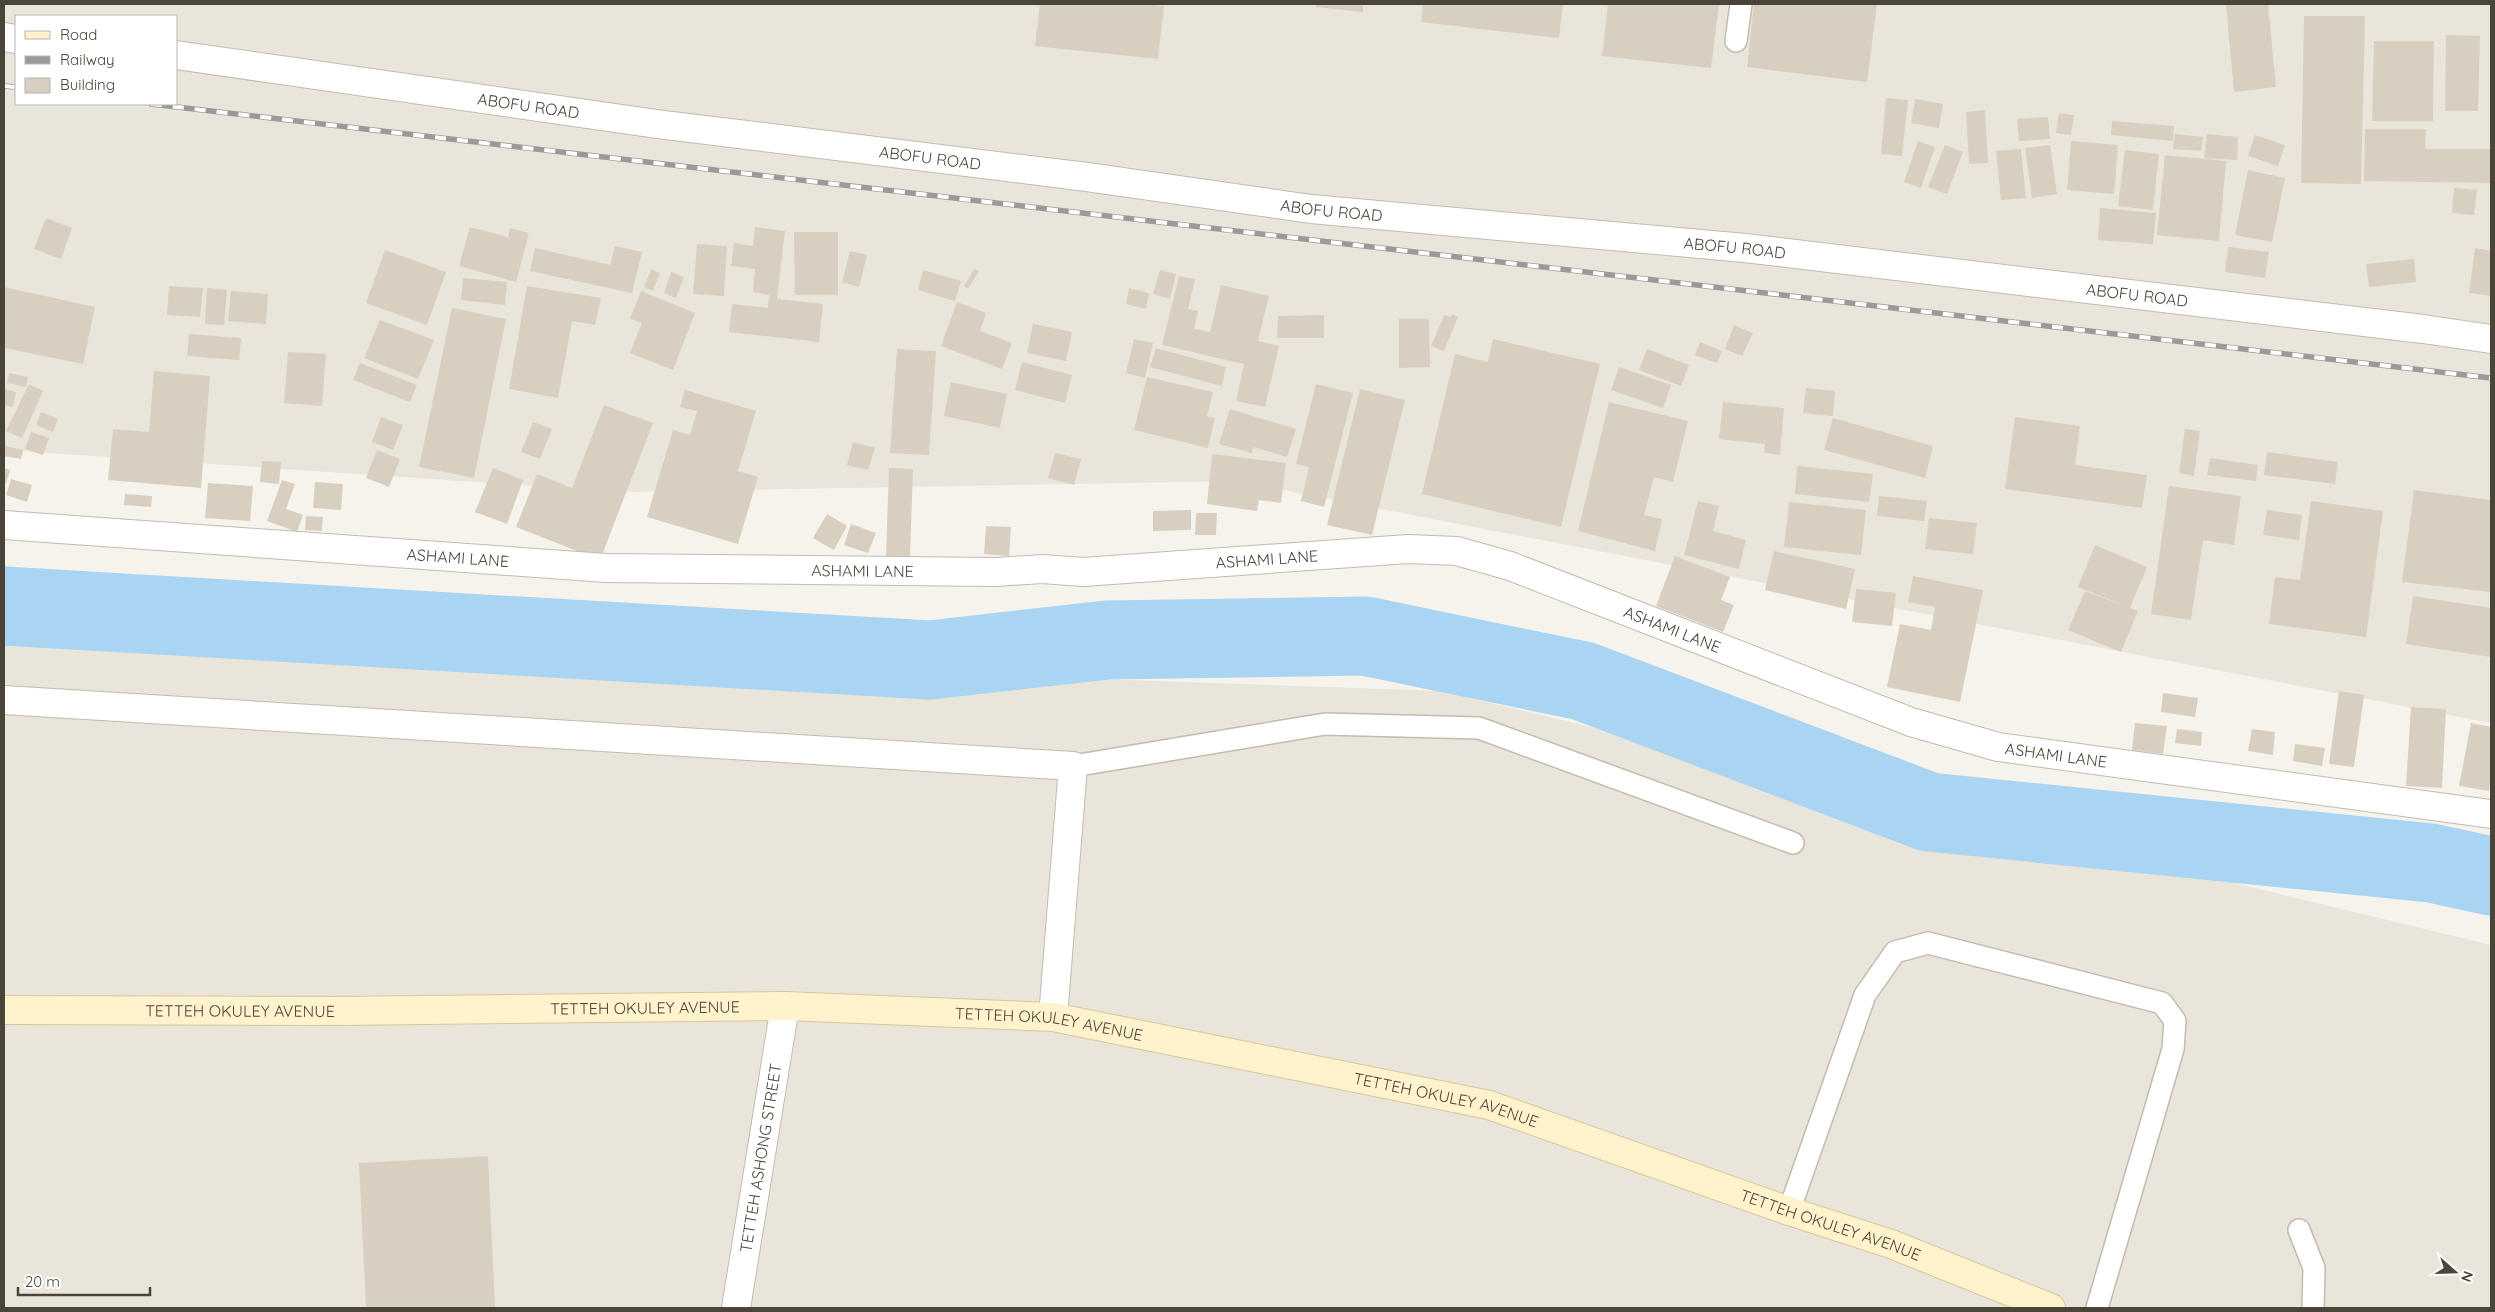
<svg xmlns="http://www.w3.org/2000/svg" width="2495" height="1312" font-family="Quicksand,sans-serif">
	<rect width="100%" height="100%" fill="#f6f3ec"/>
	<path fill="#eae5da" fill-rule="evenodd" d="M 4,4 L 2491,4 L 2491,723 L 1236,481 L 626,492 L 4,450 ZM 16,16 L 176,16 L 176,104 L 16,104 Z
		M 4,641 L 1441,691 L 2491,945 L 2491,1308 L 4,1308 Z"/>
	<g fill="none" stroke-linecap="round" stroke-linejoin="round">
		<path stroke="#a9d4f2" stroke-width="79" d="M 4,606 L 930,660 L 1107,640 L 1365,636 L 1583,681 L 1929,812 L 2431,863 L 2491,876"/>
	</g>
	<path fill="#d8cfc1" d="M 1040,4 L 1145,4 L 1164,6 L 1158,59 L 1035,46 Z
		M 1316,4 L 1363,4 L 1363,12 L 1316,7 Z
		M 1423,4 L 1563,4 L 1559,38 L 1421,22 Z
		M 1608,4 L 1719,4 L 1711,68 L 1602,56 Z
		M 1754,4 L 1877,4 L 1867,82 L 1747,67 Z
		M 2226,4 L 2268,4 L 2276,87 L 2234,92 Z
		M 2304,16 L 2365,16 L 2361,184 L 2301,183 Z
		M 2446,35 L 2480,36 L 2478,111 L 2445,111 Z
		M 2374,41 L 2434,41 L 2433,121 L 2372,121 Z
		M 1886,98 L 1908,100 L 1902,156 L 1881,154 Z
		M 1915,99 L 1943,104 L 1939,128 L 1911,123 Z
		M 1985,110 L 1988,163 L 1969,164 L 1966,112 Z
		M 2059,113 L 2074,115 L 2071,135 L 2056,133 Z
		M 2048,117 L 2050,139 L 2019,141 L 2017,119 Z
		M 2112,121 L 2174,126 L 2173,141 L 2111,135 Z
		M 2365,129 L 2426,129 L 2425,149 L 2491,149 L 2491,183 L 2364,181 Z
		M 2175,134 L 2203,137 L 2201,151 L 2173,149 Z
		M 2207,134 L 2238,137 L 2237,160 L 2204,158 Z
		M 2255,135 L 2285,145 L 2278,166 L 2248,156 Z
		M 1918,141 L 1935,147 L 1921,188 L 1904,182 Z
		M 2071,141 L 2118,145 L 2114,194 L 2067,190 Z
		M 1945,145 L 1963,152 L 1947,194 L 1928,187 Z
		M 2050,145 L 2057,194 L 2032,198 L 2025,148 Z
		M 2021,149 L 2026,198 L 2001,200 L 1996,151 Z
		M 2125,150 L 2159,154 L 2153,210 L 2118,206 Z
		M 2165,155 L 2226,161 L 2219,241 L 2157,235 Z
		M 2248,170 L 2285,178 L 2272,242 L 2235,235 Z
		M 2454,188 L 2477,190 L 2474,215 L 2452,213 Z
		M 2100,208 L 2156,213 L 2153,244 L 2098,240 Z
		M 46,218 L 72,228 L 61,259 L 34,249 Z
		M 470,227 L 508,237 L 510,228 L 529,233 L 516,282 L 459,266 Z
		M 755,227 L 785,231 L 777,299 L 823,304 L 819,342 L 729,332 L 732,304 L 768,308 L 769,295 L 753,292 L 755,269 L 731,266 L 734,243 L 753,246 Z
		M 794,232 L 838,232 L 838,295 L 795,295 Z
		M 697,244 L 727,246 L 724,296 L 693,294 Z
		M 615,246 L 642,252 L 632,293 L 530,271 L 535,248 L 610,265 Z
		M 2228,247 L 2269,252 L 2265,278 L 2225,272 Z
		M 2475,248 L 2491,251 L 2491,296 L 2469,293 Z
		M 385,250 L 446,272 L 427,325 L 366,303 Z
		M 850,251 L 867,255 L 859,287 L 842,282 Z
		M 2414,259 L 2416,282 L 2369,287 L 2366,264 Z
		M 651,269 L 660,273 L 653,291 L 644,287 Z
		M 974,269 L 979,271 L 968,289 L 964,286 Z
		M 923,270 L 961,281 L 955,301 L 918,290 Z
		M 1160,270 L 1176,274 L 1170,299 L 1153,294 Z
		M 671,272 L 684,277 L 676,298 L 664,293 Z
		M 1179,276 L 1195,279 L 1188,309 L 1198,311 L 1194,329 L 1210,332 L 1221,285 L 1269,296 L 1258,341 L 1279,346 L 1265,407 L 1236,401 L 1244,364 L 1162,345 Z
		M 463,278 L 507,282 L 505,305 L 461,300 Z
		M 169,286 L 203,288 L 200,317 L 167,315 Z
		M 527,286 L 601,298 L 595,325 L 572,321 L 558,398 L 509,389 Z
		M 4,287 L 95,307 L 83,364 L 4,348 Z
		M 207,288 L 227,290 L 224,325 L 205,324 Z
		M 1129,288 L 1149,293 L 1146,309 L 1126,304 Z
		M 231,291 L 268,294 L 266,324 L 228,321 Z
		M 641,291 L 695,313 L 673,370 L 630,353 L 642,323 L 630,319 Z
		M 957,302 L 986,313 L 980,331 L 1012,343 L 1002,369 L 941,346 Z
		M 452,308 L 506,319 L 474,478 L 419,467 Z
		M 1452,314 L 1458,317 L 1444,351 L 1431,346 L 1444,315 L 1451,317 Z
		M 1324,315 L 1324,338 L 1277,338 L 1278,316 Z
		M 1399,319 L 1429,319 L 1430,367 L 1399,368 Z
		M 380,320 L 434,340 L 418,379 L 364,358 Z
		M 1033,324 L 1072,332 L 1066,361 L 1027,353 Z
		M 1734,325 L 1753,333 L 1742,356 L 1725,349 Z
		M 189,334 L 241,338 L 239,360 L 187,356 Z
		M 1134,339 L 1153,343 L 1145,378 L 1126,373 Z
		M 1493,339 L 1600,364 L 1561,527 L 1422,494 L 1455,354 L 1488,362 Z
		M 1700,342 L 1722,351 L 1717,363 L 1695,355 Z
		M 1156,348 L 1226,367 L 1222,386 L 1150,367 Z
		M 897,349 L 936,351 L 929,455 L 890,453 Z
		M 1647,349 L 1689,365 L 1681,386 L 1639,370 Z
		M 288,352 L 326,354 L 322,406 L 284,403 Z
		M 1022,362 L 1072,375 L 1065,403 L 1015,390 Z
		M 360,363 L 417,385 L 410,402 L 353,380 Z
		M 1619,367 L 1671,385 L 1663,408 L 1611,390 Z
		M 154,371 L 210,376 L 201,488 L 108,480 L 113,429 L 149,432 Z
		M 9,373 L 28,377 L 26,387 L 7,383 Z
		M 1147,377 L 1213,392 L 1207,416 L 1215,418 L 1208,448 L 1134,430 Z
		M 951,382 L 1007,394 L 1000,428 L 944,416 Z
		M 29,384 L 43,391 L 22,438 L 6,431 Z
		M 1316,384 L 1353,393 L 1324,507 L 1301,501 L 1309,467 L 1296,464 Z
		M 1806,388 L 1835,391 L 1833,416 L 1803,413 Z
		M 4,389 L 16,392 L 13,407 L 4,405 Z
		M 1360,389 L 1405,400 L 1372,535 L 1327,525 Z
		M 685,390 L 756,411 L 738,471 L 758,477 L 738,544 L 647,517 L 673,430 L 690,435 L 697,411 L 680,407 Z
		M 1609,402 L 1688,421 L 1673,482 L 1654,477 L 1644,515 L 1662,519 L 1655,551 L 1578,531 Z
		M 1723,402 L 1784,408 L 1780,455 L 1764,453 L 1765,444 L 1719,439 Z
		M 604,405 L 653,423 L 600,560 L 516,527 L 537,474 L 572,488 Z
		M 1230,409 L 1296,429 L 1287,457 L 1253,447 L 1252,453 L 1219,444 Z
		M 41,412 L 58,419 L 53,432 L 36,425 Z
		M 381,417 L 403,425 L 393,450 L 372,442 Z
		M 2015,417 L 2080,426 L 2075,465 L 2147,475 L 2142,508 L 2005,489 Z
		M 1833,418 L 1933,446 L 1925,478 L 1824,450 Z
		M 533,422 L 552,429 L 540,459 L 521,452 Z
		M 2185,429 L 2200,431 L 2194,476 L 2179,473 Z
		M 31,432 L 49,438 L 43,455 L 25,449 Z
		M 853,442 L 875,448 L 868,470 L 847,465 Z
		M 4,446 L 23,450 L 21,459 L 4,456 Z
		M 377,450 L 400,459 L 389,487 L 366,478 Z
		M 2267,452 L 2338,462 L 2335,484 L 2264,475 Z
		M 1055,453 L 1081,459 L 1074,485 L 1048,478 Z
		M 1212,454 L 1286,463 L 1281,503 L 1259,500 L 1257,511 L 1207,504 Z
		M 2210,458 L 2258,465 L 2256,481 L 2207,475 Z
		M 262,461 L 281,462 L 279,484 L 260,482 Z
		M 1797,466 L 1873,474 L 1869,502 L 1795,494 Z
		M 4,468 L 10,470 L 6,484 L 4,483 Z
		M 493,468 L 523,480 L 507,524 L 475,512 Z
		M 889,468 L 913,469 L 910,556 L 886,556 Z
		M 11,479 L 32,485 L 27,502 L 6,495 Z
		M 282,480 L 295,484 L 286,509 L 303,515 L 297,532 L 267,521 Z
		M 315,482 L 343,484 L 341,510 L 313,508 Z
		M 208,483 L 253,486 L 250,521 L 205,518 Z
		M 2169,486 L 2241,496 L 2234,545 L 2203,540 L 2191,620 L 2151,614 Z
		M 2414,490 L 2491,500 L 2491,592 L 2402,582 Z
		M 125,494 L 152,496 L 151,507 L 124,505 Z
		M 1879,496 L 1927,501 L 1924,521 L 1877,516 Z
		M 1698,501 L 1719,506 L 1713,531 L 1746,540 L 1739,569 L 1684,555 Z
		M 2311,501 L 2383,511 L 2366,637 L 2269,624 L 2275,577 L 2300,580 Z
		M 1789,502 L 1866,510 L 1861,555 L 1784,547 Z
		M 1191,510 L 1191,530 L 1153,531 L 1153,511 Z
		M 2267,510 L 2302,515 L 2299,540 L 2263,535 Z
		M 1196,513 L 1217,513 L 1216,535 L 1195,535 Z
		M 827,514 L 847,526 L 834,550 L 813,538 Z
		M 306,516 L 323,517 L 322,531 L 305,530 Z
		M 1929,518 L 1977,523 L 1973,554 L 1925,549 Z
		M 851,524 L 876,533 L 868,553 L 844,545 Z
		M 986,526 L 1011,527 L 1009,556 L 984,554 Z
		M 2095,545 L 2147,567 L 2130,608 L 2078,587 Z
		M 1774,551 L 1855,569 L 1846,609 L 1765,590 Z
		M 1675,556 L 1730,577 L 1721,600 L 1734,605 L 1723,632 L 1656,606 Z
		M 1913,576 L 1983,590 L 1960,702 L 1887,687 L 1900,624 L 1931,630 L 1935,607 L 1908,602 Z
		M 1856,589 L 1896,593 L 1892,626 L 1852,622 Z
		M 2085,591 L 2138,611 L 2121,652 L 2068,630 Z
		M 2413,596 L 2491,608 L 2491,657 L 2406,644 Z
		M 2339,691 L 2364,695 L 2354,767 L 2329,764 Z
		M 2163,693 L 2198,698 L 2195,717 L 2161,712 Z
		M 2411,707 L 2446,709 L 2442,788 L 2406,786 Z
		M 2135,723 L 2167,726 L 2163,754 L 2132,750 Z
		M 2471,723 L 2491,727 L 2491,779 L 2489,791 L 2459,786 Z
		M 2177,729 L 2202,732 L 2201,746 L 2175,743 Z
		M 2252,729 L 2275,732 L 2273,755 L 2248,751 Z
		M 2295,744 L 2325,748 L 2322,766 L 2293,761 Z
		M 488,1156 L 495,1308 L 366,1308 L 359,1163 Z"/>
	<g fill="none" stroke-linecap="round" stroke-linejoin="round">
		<defs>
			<path id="lane" d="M 1736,41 L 1741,4
				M 1073,766 L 1325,724 L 1479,728 L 1793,843
				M 1789,1211 L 1865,995 L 1895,952 L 1928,943 L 2162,1003 L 2175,1021 L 2173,1049 L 2097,1308
				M 2299,1230 L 2314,1268 L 2313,1308"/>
			<g id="street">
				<path d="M 4,37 L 16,39"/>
				<path id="s1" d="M 176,55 L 657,124 L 1087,177 L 1311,209 L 1745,248 L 2423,329 L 2491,339"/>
				<path id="s2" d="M 4,525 L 606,568 L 996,572 L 1042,569 L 1083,572 L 1408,549 L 1457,551 L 1510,566 L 1911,722 L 1998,747 L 2491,814"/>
				<path d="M 4,700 L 1073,766 L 1053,1017"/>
				<path id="s3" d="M 736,1308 L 785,1006"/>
			</g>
			<g id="secondary">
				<path id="s4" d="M 4,1010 L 338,1011 L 785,1006 L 1053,1017 L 1489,1105 L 1789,1211 L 1891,1244 L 2051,1308"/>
			</g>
		</defs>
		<use href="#lane" stroke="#c2bbae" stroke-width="24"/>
		<use href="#street" stroke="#c2bbae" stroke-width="30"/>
		<use href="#secondary" stroke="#d6c79b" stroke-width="30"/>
		<use href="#lane" stroke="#fff" stroke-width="21"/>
		<use href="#street" stroke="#fff" stroke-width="28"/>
		<use href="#secondary" stroke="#fff3cd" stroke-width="28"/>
		<defs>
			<path id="rail" d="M 4,86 L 16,87
				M 151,104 L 2491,378"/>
		</defs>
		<use href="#rail" stroke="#9a9a9a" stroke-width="5.5"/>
		<use href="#rail" stroke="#fff" stroke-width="4" stroke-dasharray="11" stroke-linecap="butt"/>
	</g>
	<g text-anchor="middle" stroke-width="5" stroke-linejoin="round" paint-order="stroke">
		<g font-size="16" fill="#4b4439" stroke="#fff">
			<text dy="6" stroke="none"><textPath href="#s1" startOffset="356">ABOFU ROAD</textPath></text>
			<text dy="6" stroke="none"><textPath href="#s1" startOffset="761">ABOFU ROAD</textPath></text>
			<text dy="6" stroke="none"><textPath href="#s1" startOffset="1166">ABOFU ROAD</textPath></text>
			<text dy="6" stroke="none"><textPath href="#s1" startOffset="1571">ABOFU ROAD</textPath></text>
			<text dy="6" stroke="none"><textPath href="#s1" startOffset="1976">ABOFU ROAD</textPath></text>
			<text dy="6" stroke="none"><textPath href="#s2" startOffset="455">ASHAMI LANE</textPath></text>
			<text dy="6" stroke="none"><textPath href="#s2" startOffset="1265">ASHAMI LANE</textPath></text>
			<text dy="6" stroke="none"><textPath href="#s2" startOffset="860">ASHAMI LANE</textPath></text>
			<text dy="6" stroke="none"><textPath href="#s2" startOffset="1685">ASHAMI LANE</textPath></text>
			<text dy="6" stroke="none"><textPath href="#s2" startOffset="2090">ASHAMI LANE</textPath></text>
			<text dy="6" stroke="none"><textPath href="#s4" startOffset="641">TETTEH OKULEY AVENUE</textPath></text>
			<text dy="6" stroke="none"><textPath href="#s4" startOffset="236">TETTEH OKULEY AVENUE</textPath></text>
			<text dy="6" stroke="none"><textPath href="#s4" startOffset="1046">TETTEH OKULEY AVENUE</textPath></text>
			<text dy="6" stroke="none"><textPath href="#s4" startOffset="1451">TETTEH OKULEY AVENUE</textPath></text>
			<text dy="6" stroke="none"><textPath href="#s3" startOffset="152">TETTEH ASHONG STREET</textPath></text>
			<text dy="6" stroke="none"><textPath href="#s4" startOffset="1856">TETTEH OKULEY AVENUE</textPath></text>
		</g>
	</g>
	<rect width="2495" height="1312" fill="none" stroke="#4b4439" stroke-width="10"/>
	<rect x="15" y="15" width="162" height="90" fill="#ffffff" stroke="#b7b4b0"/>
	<rect x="25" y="31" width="25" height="8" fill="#fff3cd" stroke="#b7b4b0"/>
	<text x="60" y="40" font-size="15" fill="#4b4439">Road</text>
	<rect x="25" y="56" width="25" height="8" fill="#9a9a9a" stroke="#b7b4b0"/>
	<text x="60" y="65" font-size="15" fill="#4b4439">Railway</text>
	<rect x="25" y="78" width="25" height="15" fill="#d8cfc1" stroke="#b7b4b0"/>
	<text x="60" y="90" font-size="15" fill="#4b4439">Building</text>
	<g transform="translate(2455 1272) rotate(110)" stroke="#ffffff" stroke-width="4" paint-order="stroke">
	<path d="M0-4L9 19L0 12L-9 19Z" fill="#4b4439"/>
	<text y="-8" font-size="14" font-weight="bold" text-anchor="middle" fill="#4b4439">N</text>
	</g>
	<path d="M18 1287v8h132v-8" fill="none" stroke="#4b4439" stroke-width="2.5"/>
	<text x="25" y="1287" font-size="15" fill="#4b4439" stroke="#ffffff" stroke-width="4" paint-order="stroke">20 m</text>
</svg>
